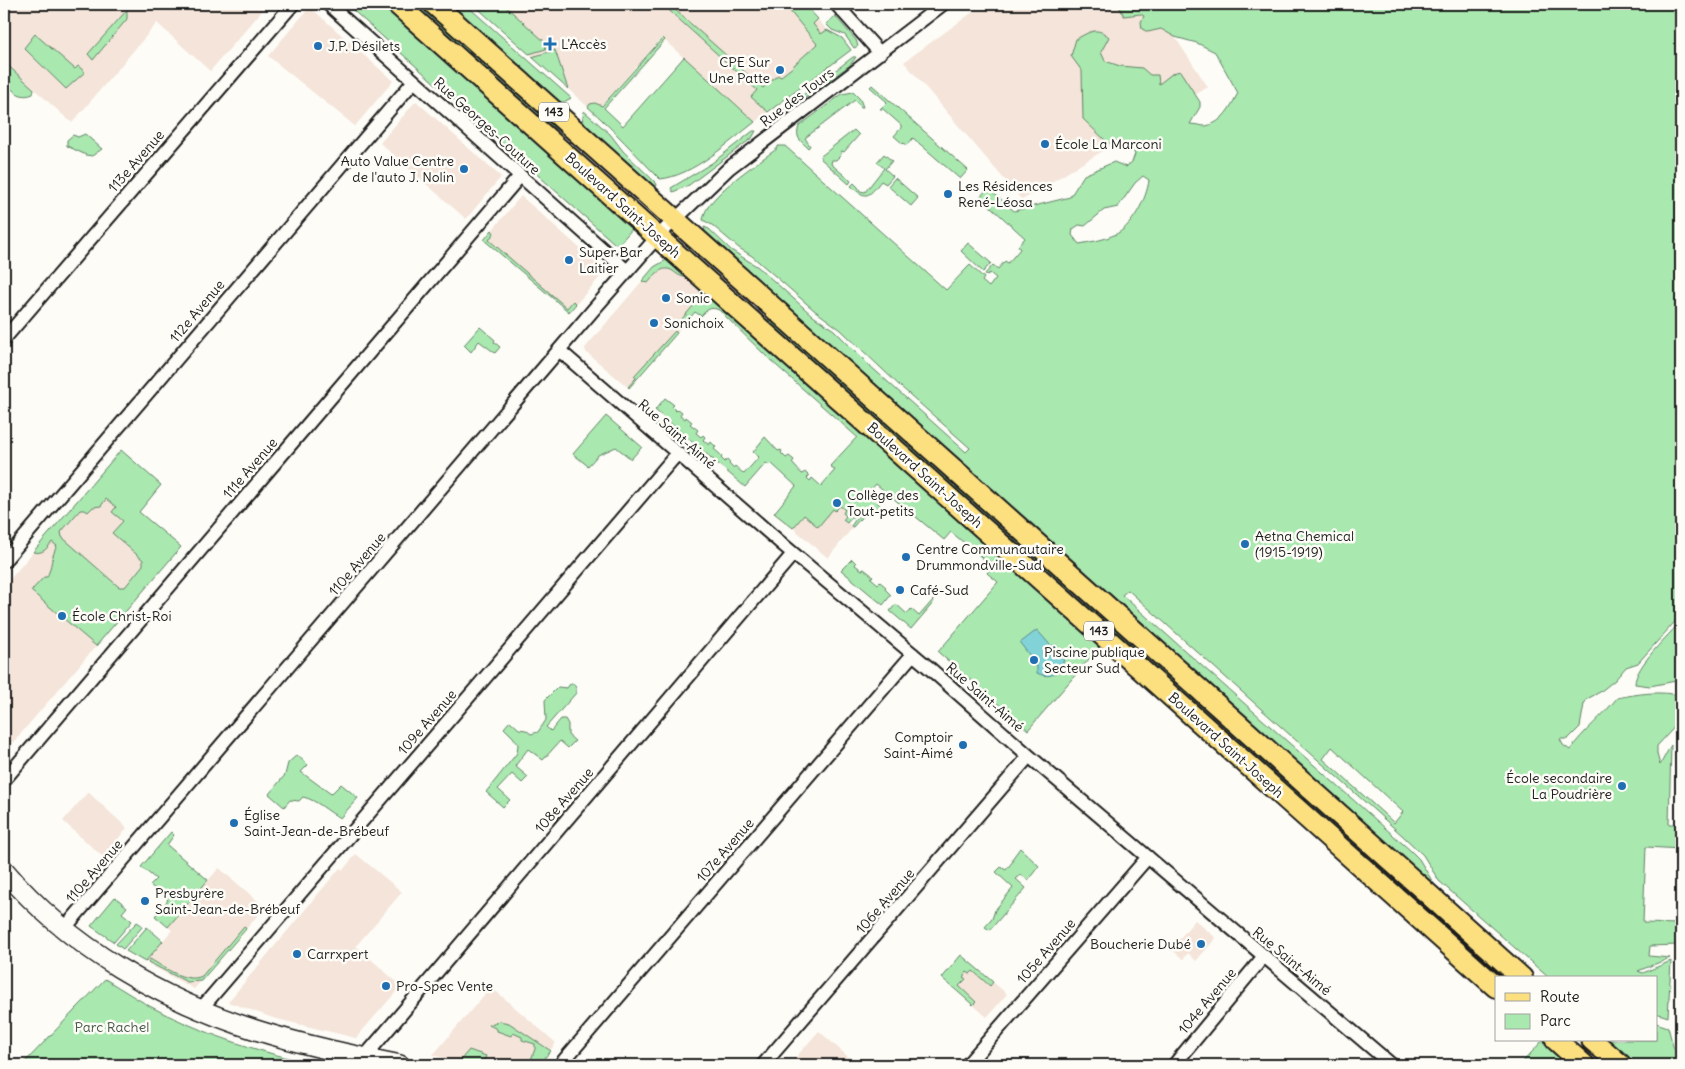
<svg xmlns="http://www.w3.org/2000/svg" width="1685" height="1069" font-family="Delius,sans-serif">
	<rect width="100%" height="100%" fill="#fdfcf7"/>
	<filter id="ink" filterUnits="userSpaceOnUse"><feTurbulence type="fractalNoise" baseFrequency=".02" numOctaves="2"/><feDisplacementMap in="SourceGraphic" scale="10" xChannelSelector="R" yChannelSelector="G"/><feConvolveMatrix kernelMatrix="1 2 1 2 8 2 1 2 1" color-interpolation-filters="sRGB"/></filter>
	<g filter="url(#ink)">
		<path fill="#f4e4d9" d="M 4,4 L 268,4 L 210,71 L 157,23 L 72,123 L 4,62 Z
			M 480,4 L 662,4 L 663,5 L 665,4 L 804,4 L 827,30 L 842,38 L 851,50 L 755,122 L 662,38 L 601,106 L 590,104 L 588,107 L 477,6 Z
			M 984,4 L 1153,4 L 1208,87 L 1022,200 L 904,62 Z
			M 310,7 L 393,81 L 355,126 L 268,56 Z
			M 416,101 L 501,177 L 466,219 L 380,143 Z
			M 521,196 L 601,267 L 602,273 L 600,277 L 569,312 L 484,240 Z
			M 666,260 L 711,293 L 629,388 L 586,352 L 585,348 L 654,267 Z
			M 121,450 L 161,485 L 139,512 L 181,547 L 4,753 L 4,586 Z
			M 857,454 L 883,476 L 843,519 L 853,527 L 828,558 L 793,528 Z
			M 88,792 L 127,828 L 103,857 L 63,821 Z
			M 356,854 L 402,892 L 356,946 L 401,986 L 356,1038 L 273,1018 L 228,1002 L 340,868 L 343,870 Z
			M 219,868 L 265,907 L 194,989 L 145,962 L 172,930 L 168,927 Z
			M 1195,920 L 1216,938 L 1196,961 L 1188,953 L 1183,959 L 1171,949 Z
			M 961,955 L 1007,994 L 987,1017 L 942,978 Z
			M 491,987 L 556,1043 L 538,1065 L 468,1065 L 433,1055 Z
			M 819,1031 L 847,1056 L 859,1065 L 789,1065 Z"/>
		<path fill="#a9e8af" stroke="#628266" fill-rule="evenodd" d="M 346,4 L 386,4 L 633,224 L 634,227 L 618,245 L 614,243 Z
			M 410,4 L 422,4 L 565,132 L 563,135 L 519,101 Z
			M 450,4 L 465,4 L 571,98 L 564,102 L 559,102 Z
			M 473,4 L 503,4 L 545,42 L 546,49 L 529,54 Z
			M 662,4 L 677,4 L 673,8 L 763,88 L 778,75 L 780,77 L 794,66 L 794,65 L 817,44 L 784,4 L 804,4 L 818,19 L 813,24 L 821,34 L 827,30 L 842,38 L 851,50 L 768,112 L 751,97 L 757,90 Z
			M 1118,4 L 1681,4 L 1681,615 L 1638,663 L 1626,667 L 1615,680 L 1600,692 L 1587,699 L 1584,704 L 1580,727 L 1568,739 L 1560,739 L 1563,745 L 1570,750 C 1583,731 1603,716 1617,698 C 1637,694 1661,690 1681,696 L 1681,720 L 1657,746 L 1657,754 L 1660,765 L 1671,745 L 1669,824 L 1681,824 L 1681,849 L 1646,847 L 1643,923 L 1679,924 L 1678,945 L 1650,946 L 1649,956 L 1670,958 L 1638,971 L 1643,973 L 1671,961 L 1668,1017 L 1656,1013 L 1656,978 L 1549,978 L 1439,881 L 1423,855 L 1403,836 L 1128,590 L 1122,595 L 1411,851 L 1419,859 L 1434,884 L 705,231 L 704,227 L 709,229 L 731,250 L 758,267 L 813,316 L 834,330 L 869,365 L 966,452 L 970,448 L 900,386 L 841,330 L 814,310 L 752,256 L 739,248 L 712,225 L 703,220 C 704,197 759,162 778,148 L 778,146 L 785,146 L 946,290 L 970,265 L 984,278 L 982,281 L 989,287 L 996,278 L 990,273 L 987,275 L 985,274 L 993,265 L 998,269 L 1005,261 L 1008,263 L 1020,249 L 1018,246 L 1025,238 L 980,197 L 988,188 L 1014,211 L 1070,197 L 1084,175 L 1114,162 L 1126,167 L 1132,162 L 1135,154 L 1126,144 L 1108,143 L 1083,119 L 1082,71 L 1071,56 L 1076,39 C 1090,32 1096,26 1109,37 L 1101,52 L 1105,61 L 1120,66 L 1142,68 L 1150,75 L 1158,75 L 1159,84 L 1173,73 L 1180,71 L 1200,102 L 1200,107 L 1190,124 C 1195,124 1202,126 1206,126 C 1223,123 1231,106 1238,93 L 1215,52 L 1197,43 L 1175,37 L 1161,29 L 1148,32 L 1142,29 L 1141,22 L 1144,16 L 1140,14 L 1124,16 ZM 1143,176 L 1149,180 C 1147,198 1132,228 1114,235 C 1104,240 1090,242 1079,244 L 1072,235 L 1073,229 L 1079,225 L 1085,226 L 1104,210 L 1118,207 L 1135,183 ZM 1332,747 L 1403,812 L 1394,823 L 1323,759 Z
			M 127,10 L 127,19 L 93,60 L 88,54 Z
			M 835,16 L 856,40 L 858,46 L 854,48 L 845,35 L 832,30 L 826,24 Z
			M 35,34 L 75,69 L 78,66 L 85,72 L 66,89 L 24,48 Z
			M 663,38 L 665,40 L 604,108 L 623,126 L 684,57 L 755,122 C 729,142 693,176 660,179 C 636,155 614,130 588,107 L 590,104 L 595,103 L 602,106 Z
			M 555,50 L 568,89 L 532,57 Z
			M 853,57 L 856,57 L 850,65 L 784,114 L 775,116 Z
			M 4,62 L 34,89 L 33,94 C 21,99 15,92 7,85 L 4,89 Z
			M 872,85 L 968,170 L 960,179 L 913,138 L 907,145 L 904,143 L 903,144 L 894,136 L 901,128 L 901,125 L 883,109 L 880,109 L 887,102 L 870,87 Z
			M 853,92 L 860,99 L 863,107 L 861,107 L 855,100 L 805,138 L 810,146 L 808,148 C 800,140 795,138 799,126 L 842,94 Z
			M 584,111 L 610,134 L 623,151 L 657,184 L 656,188 L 582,122 Z
			M 854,130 L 859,135 L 844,152 L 841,151 L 841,155 L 836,160 L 832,160 L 831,164 L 851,181 L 849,184 L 821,159 L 821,156 Z
			M 753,131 L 756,131 L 752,138 L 689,185 L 673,192 L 671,188 L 712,163 Z
			M 85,134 L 102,149 L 92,156 L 86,155 L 67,146 L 67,140 L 73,135 L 78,137 Z
			M 884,154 L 892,161 L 885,169 L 893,176 L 886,184 L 881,181 C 869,196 867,201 851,186 L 854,183 L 858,187 L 860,191 L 865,192 L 884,168 L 877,162 Z
			M 895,178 L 918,198 L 911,206 L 888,186 Z
			M 492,230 L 494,233 L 489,240 L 567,308 L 573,301 L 576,304 L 569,312 L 484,240 Z
			M 968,243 L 991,263 L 983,272 L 961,251 Z
			M 666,260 L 689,274 L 684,277 C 679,276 677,274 673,271 C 662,264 654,276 648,283 L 642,281 L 654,267 Z
			M 702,289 L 1102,644 L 1028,730 L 938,652 L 998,582 L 987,573 L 992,566 L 951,532 L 944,540 L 876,484 L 868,493 L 883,508 L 880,511 L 872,505 L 853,527 L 851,526 L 858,516 L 855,514 L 847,523 L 843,520 L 846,516 L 843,513 L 845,510 L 840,506 L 835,511 L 833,509 L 818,527 L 804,515 L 793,528 L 774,513 L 796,486 L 771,463 L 769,465 L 766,463 L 745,487 L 655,410 L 665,398 L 674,405 L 672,407 L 676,411 L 678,409 L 682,412 L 680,415 L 685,419 L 686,417 L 692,422 L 690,424 L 698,430 L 696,433 L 701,437 L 703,435 L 705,437 L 703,440 L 709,445 L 711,442 L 716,447 L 714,449 L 722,456 L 721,458 L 725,462 L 727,459 L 730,462 L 729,464 L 733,468 L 735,466 L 744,474 L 759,457 L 753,452 L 765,437 L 778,451 L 781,450 L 782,451 L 781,453 L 786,458 L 789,456 L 794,460 L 792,463 L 802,474 L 805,472 L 809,476 L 807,478 L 810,481 L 812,478 L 821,486 L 835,470 L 830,466 L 857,437 L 768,358 L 719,310 C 710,306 707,310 701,316 L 695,312 L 682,327 L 680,326 L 682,323 L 680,321 L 702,296 L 700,293 Z
			M 768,319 L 810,351 L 1510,978 L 1499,978 L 766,322 Z
			M 480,327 L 495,340 L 494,342 L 500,347 L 495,353 L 479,341 L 471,352 L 464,345 Z
			M 675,331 L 677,333 L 629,388 L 628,387 L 636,378 L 634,376 Z
			M 606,416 L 642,447 L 631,459 L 616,447 L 598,455 L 588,466 L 573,454 Z
			M 121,450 L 161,485 L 139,512 L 181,547 L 96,646 L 31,591 L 44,577 L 47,577 C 52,567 51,556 57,546 L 52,542 C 46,550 42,554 33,552 ZM 106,499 L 116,507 L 112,512 L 123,521 L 112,533 L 143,560 L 143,565 L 125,587 L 119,587 L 62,537 L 61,532 L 80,510 L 85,510 L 88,512 L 93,507 L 101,506 Z
			M 852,559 L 856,563 L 855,565 L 862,570 L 864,569 L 873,576 L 871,578 L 878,584 L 880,582 L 886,587 L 885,589 L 891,595 L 883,605 L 841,570 Z
			M 933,600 L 934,602 L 911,629 L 890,611 L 896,604 L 907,614 L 911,609 L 919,616 Z
			M 1681,621 L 1681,680 L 1650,686 L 1635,684 C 1635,666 1669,635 1681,621 Z
			M 570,684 L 574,684 L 576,688 L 576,693 L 546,727 L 551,731 L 561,719 L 565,719 L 568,724 L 568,735 L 575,741 L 568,748 L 560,741 L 543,760 L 528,749 L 515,766 L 528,777 L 522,783 L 512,774 L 498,789 L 510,800 L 503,807 L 486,792 L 517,753 L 518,744 L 513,737 L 504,728 L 510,721 L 519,729 L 526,730 L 531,734 L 538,732 L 546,720 L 545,700 L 558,687 L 567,688 Z
			M 297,755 L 308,765 L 301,772 L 331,794 L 341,784 L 358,798 L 340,818 C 328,812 317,800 303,797 L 299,801 L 290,800 L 284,807 L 269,794 L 285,775 L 288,763 Z
			M 171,832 L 174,835 L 167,845 L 208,880 L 168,927 L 155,916 L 168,900 L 150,885 L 156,879 L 141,867 Z
			M 1020,848 L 1039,866 L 1028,880 L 1021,875 L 1016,879 L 1026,888 L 990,930 L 985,927 L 992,919 L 995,910 L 1013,888 L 996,872 L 1001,867 L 1006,870 L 1013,861 L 1012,859 Z
			M 115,897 L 127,907 L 122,913 L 132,921 L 114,942 L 91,926 Z
			M 137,922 L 143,926 L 123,949 L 116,944 Z
			M 244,926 L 246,929 L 201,981 L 187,982 L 148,962 L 150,959 C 164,967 186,984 202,976 Z
			M 147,927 L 163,941 L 145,962 L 126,951 Z
			M 961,955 L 993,982 L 990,986 L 973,971 L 970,974 L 967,972 L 963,977 L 966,979 L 959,986 L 976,1002 L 973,1005 L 942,978 Z
			M 105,979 C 125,991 144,1004 165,1014 C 211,1036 260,1052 309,1063 L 309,1065 L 4,1065 L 24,1063 Z
			M 499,1021 L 509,1023 L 551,1051 L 538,1065 L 529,1065 L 535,1049 L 535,1044 L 522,1040 L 522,1037 L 513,1033 L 511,1036 L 497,1031 L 497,1029 L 489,1025 Z
			M 1656,1023 L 1668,1027 L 1673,1046 L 1681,1059 L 1681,1065 L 1637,1065 L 1609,1040 L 1656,1040 Z
			M 1543,1040 L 1545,1040 L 1573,1065 L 1520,1065 Z
			M 469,1050 L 486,1056 L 483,1065 L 468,1065 L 460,1063 L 463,1057 Z"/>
		<path fill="#82d3d8" stroke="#598a8d" d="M 1037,630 L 1051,646 L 1056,645 L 1056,652 L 1063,652 L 1064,657 L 1062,668 C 1054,676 1047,678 1037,673 L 1037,666 L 1032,665 L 1034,661 L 1020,643 Z"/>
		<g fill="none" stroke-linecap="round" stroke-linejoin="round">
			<defs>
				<path id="street" d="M 328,4 L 627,271
					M 836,4 L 880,53
					M 4,339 L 293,4
					M 559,350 L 782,544 L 927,666 L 1029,756 L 1392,1065
					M 4,561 L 414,81
					M 4,780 L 520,176
					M 64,929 L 594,309 L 658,236 L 729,168 L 943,4
					M 200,1010 L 677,454
					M 361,1061 L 793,554
					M 560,1065 L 913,654
					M 763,1065 L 1029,756
					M 967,1065 L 1148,857
					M 1174,1065 L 1264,956"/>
				<path id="secondary" d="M 4,870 C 69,947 161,1000 256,1030 C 303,1045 352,1055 400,1065"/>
				<path id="primary" d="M 397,4 L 1496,987
					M 434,4 L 1522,978
					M 1556,1040 L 1584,1065
					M 1592,1040 L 1621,1065"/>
			</defs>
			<use href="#street" stroke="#1c1c1c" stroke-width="16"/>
			<use href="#secondary" stroke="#1c1c1c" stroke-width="22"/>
			<use href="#primary" stroke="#1c1c1c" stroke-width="24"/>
			<use href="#street" stroke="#fdfcf7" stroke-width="12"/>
			<use href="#secondary" stroke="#fdfcf7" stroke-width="19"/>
			<use href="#primary" stroke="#fce080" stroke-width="20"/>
		</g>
	</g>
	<g fill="#1f6fb2" stroke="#fdfcf7" stroke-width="2">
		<path d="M547.5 36.5h5v5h5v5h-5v5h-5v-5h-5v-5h5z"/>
		<circle cx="318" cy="46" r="5"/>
		<circle cx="780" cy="70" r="5"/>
		<circle cx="1045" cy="144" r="5"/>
		<circle cx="464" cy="169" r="5"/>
		<circle cx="948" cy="194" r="5"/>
		<circle cx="569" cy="260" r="5"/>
		<circle cx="666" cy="298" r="5"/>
		<circle cx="654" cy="323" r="5"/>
		<circle cx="837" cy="503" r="5"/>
		<circle cx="1245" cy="544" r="5"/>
		<circle cx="906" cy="557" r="5"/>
		<circle cx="900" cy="590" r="5"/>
		<circle cx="62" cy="616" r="5"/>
		<circle cx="1034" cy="660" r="5"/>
		<circle cx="963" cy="745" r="5"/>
		<circle cx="1622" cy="786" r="5"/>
		<circle cx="234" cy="823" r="5"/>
		<circle cx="145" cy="901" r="5"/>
		<circle cx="1201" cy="944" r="5"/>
		<circle cx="297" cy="954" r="5"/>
		<circle cx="386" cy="986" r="5"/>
	</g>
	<g text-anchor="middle" stroke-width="5" stroke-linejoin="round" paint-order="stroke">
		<g fill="#fdfcf7" stroke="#605f5e" stroke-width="1">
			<rect x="539" y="102.5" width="30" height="19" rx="4"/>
			<rect x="1084" y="621.5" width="30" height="19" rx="4"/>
		</g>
		<g font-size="12" font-weight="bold" fill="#1c1c1c">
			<text x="554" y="116">143</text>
			<text x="1099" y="635">143</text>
		</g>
		<g font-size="14" fill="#1c1c1c" stroke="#fdfcf7" text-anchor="start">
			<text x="561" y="49">L'Accès</text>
			<text x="328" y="51">J.P. Désilets</text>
			<text x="770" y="67" text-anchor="end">CPE Sur<tspan x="770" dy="16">Une Patte</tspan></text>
			<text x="1055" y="149">École La Marconi</text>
			<text x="454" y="166" text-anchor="end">Auto Value Centre<tspan x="454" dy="16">de l'auto J. Nolin</tspan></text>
			<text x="958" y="191">Les Résidences<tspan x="958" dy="16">René-Léosa</tspan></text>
			<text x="579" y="257">Super Bar<tspan x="579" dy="16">Laitier</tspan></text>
			<text x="676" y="303">Sonic</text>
			<text x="664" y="328">Sonichoix</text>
			<text x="847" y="500">Collège des<tspan x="847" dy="16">Tout-petits</tspan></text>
			<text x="1255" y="541">Aetna Chemical<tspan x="1255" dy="16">(1915-1919)</tspan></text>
			<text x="916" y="554">Centre Communautaire<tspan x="916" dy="16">Drummondville-Sud</tspan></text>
			<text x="910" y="595">Café-Sud</text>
			<text x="72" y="621">École Christ-Roi</text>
			<text x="1044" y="657">Piscine publique<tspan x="1044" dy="16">Secteur Sud</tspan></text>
			<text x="953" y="742" text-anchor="end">Comptoir<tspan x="953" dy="16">Saint-Aimé</tspan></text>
			<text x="1612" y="783" text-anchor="end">École secondaire<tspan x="1612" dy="16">La Poudrière</tspan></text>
			<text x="244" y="820">Église<tspan x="244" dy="16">Saint-Jean-de-Brébeuf</tspan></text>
			<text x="155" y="898">Presbyrère<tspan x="155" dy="16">Saint-Jean-de-Brébeuf</tspan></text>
			<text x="1191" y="949" text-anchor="end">Boucherie Dubé</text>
			<text x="307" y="959">Carrxpert</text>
			<text x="396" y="991">Pro-Spec Vente</text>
		</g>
		<g font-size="14" fill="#1c1c1c" stroke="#fdfcf7">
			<text transform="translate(797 97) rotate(-37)" y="5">Rue des Tours</text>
			<text transform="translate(487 126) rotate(42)" y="5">Rue Georges-Couture</text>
			<text transform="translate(136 161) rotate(-49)" y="5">113e Avenue</text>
			<text transform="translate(623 205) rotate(42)" y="5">Boulevard Saint-Joseph</text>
			<text transform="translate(197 311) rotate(-50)" y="5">112e Avenue</text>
			<text transform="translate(677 434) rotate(41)" y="5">Rue Saint-Aimé</text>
			<text transform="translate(250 468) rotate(-49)" y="5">111e Avenue</text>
			<text transform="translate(925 475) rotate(42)" y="5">Boulevard Saint-Joseph</text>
			<text transform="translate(357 564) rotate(-49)" y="5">110e Avenue</text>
			<text transform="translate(985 697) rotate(41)" y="5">Rue Saint-Aimé</text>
			<text transform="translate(427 722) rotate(-49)" y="5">109e Avenue</text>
			<text transform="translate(1226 745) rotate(42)" y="5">Boulevard Saint-Joseph</text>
			<text transform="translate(564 800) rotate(-49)" y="5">108e Avenue</text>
			<text transform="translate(725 850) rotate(-49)" y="5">107e Avenue</text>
			<text transform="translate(94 871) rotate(-49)" y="5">110e Avenue</text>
			<text transform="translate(885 901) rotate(-49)" y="5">106e Avenue</text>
			<text transform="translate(1046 951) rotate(-49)" y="5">105e Avenue</text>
			<text transform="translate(1292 961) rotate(40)" y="5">Rue Saint-Aimé</text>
			<text transform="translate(1207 1001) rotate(-50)" y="5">104e Avenue</text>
		</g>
		<g font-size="14" fill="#465948" stroke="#fdfcf7">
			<text x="112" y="1032">Parc Rachel</text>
		</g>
	</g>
	<rect width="1685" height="1069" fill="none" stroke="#fdfcf7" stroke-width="20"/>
	<rect x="10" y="10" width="1665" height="1049" fill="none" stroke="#1c1c1c" stroke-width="2" filter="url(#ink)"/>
	<rect x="1495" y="976" width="162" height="65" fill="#fdfcf7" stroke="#a3a29f"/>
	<rect x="1505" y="993" width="25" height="8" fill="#fce080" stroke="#a3a29f"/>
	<text x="1540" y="1002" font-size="15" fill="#1c1c1c">Route</text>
	<rect x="1505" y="1014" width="25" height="15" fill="#a9e8af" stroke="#a3a29f"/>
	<text x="1540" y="1026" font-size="15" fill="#1c1c1c">Parc</text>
</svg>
